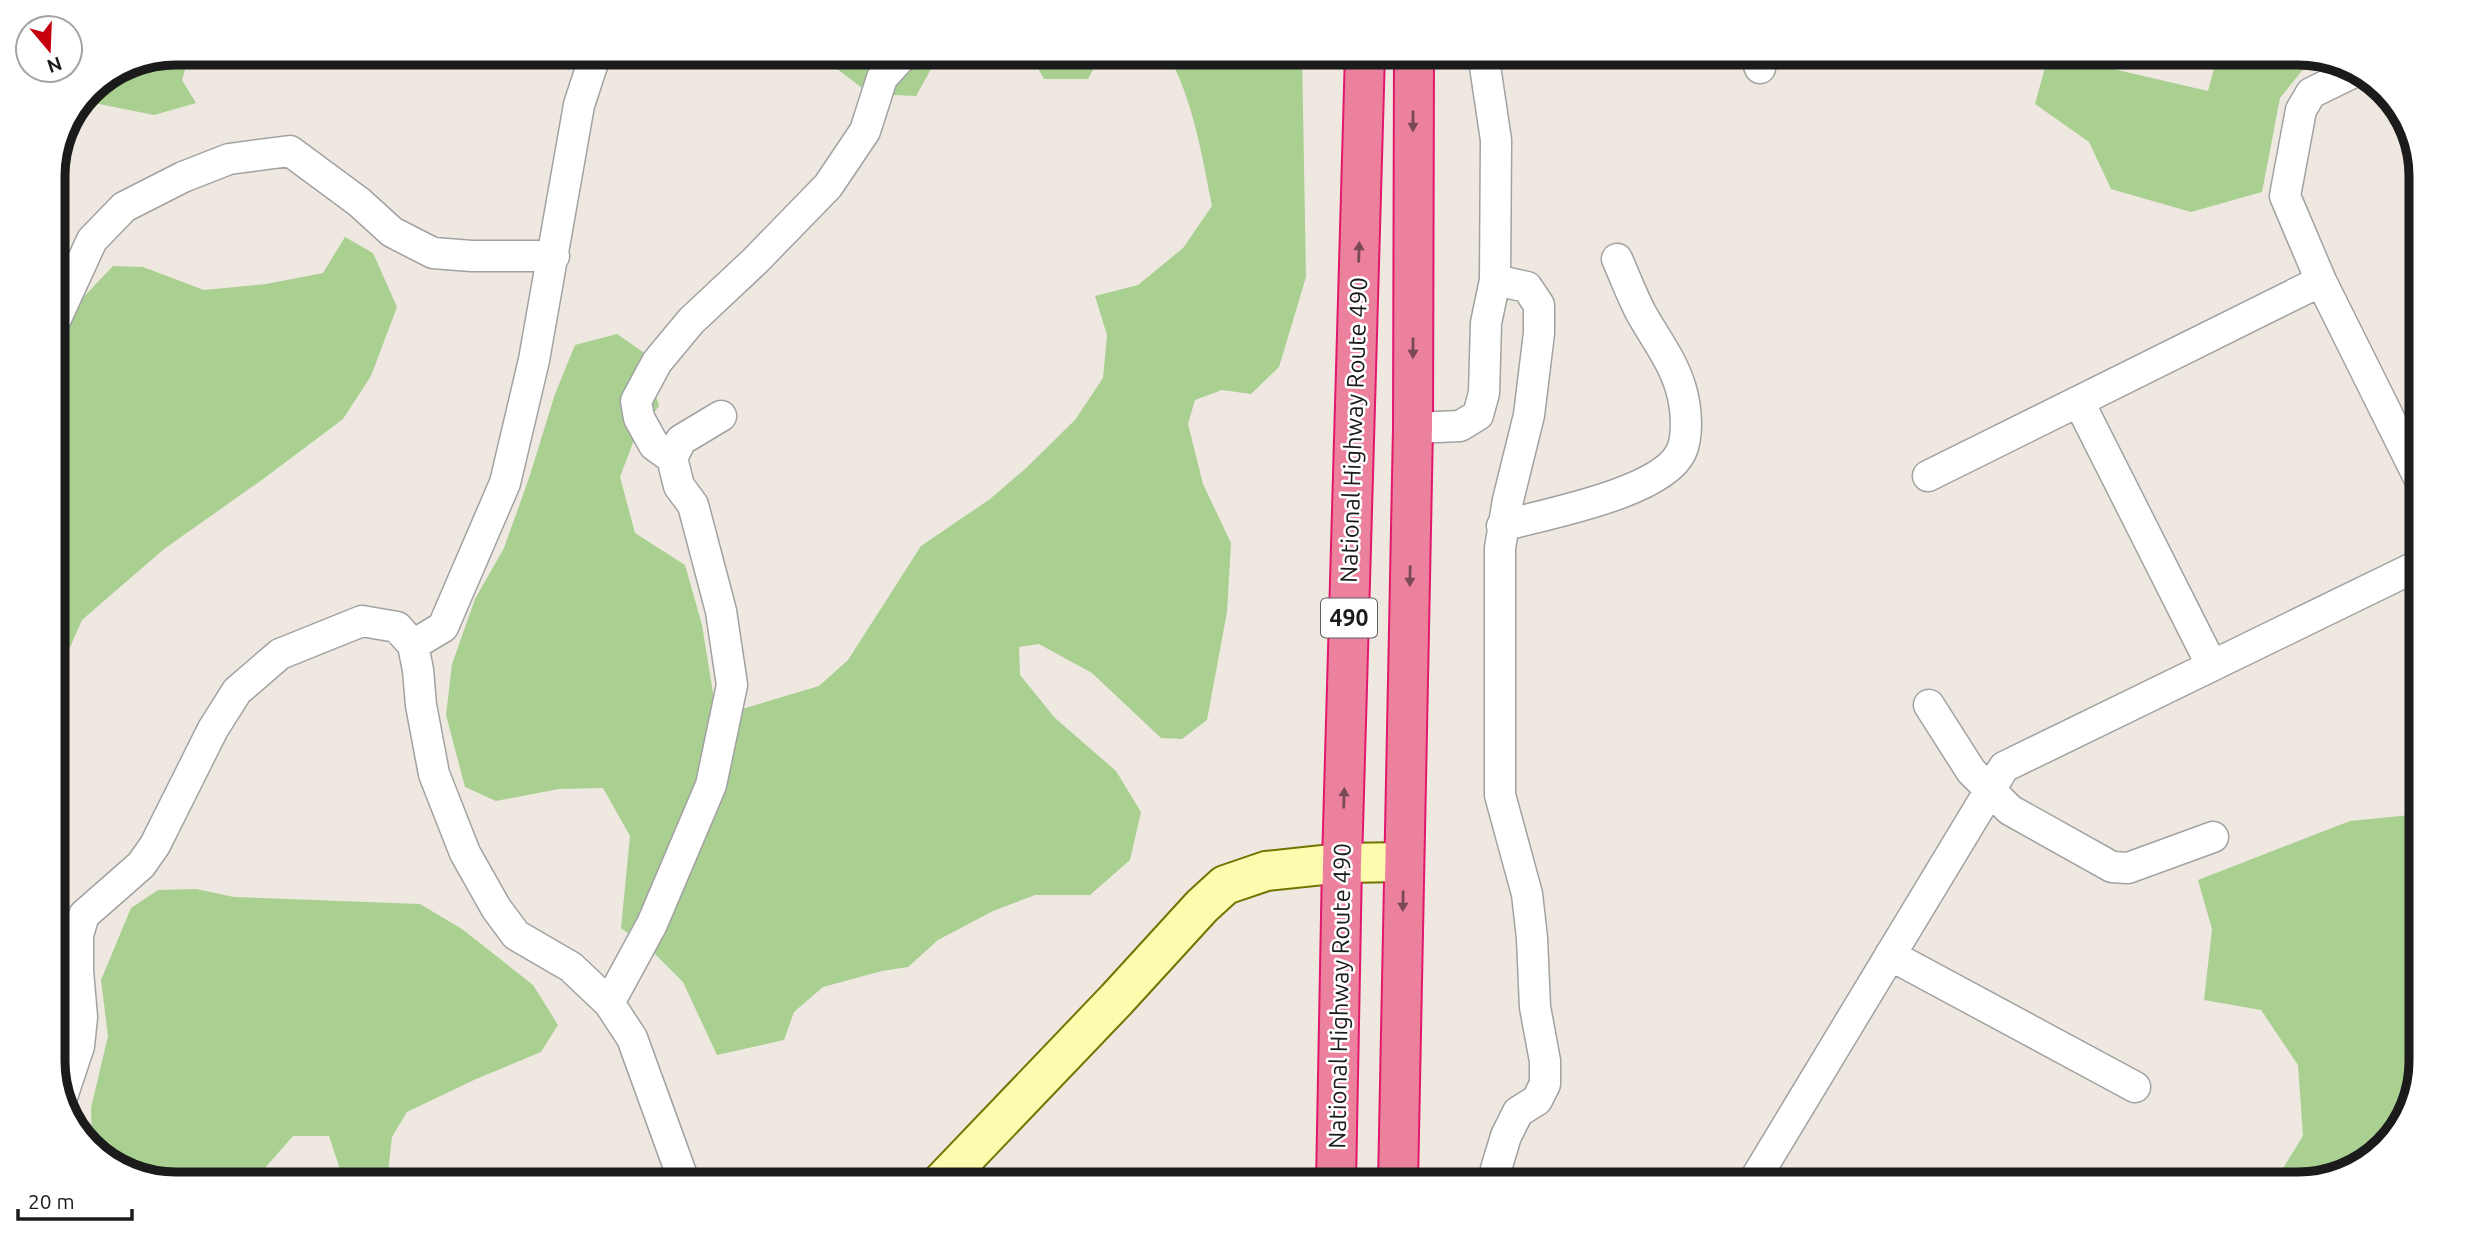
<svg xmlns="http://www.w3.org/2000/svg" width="2474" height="1237" font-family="Ubuntu,sans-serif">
	<rect width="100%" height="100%" fill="#eee8e0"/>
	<path fill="#a9d091" d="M 175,53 L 190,53 L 182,80 L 196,103 L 154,115 L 94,103 L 81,105 L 89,88 L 129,62 Z
		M 816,53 L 960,53 L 935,62 L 916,96 L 870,94 Z
		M 1029,53 L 1102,53 L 1088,79 L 1044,79 Z
		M 1167,53 L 1302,53 L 1306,277 L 1279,367 L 1251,394 L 1222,390 L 1195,400 L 1188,424 L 1203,484 L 1231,543 L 1227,612 L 1207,720 L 1182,739 L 1161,738 L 1092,673 L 1039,644 L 1019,647 L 1020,675 L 1055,718 L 1116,771 L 1141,812 L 1130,860 L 1090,895 L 1035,895 L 993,911 L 938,940 L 908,967 L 882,971 L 823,987 L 794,1012 L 784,1040 L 717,1055 L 683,982 L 651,950 L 621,928 L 630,836 L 603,788 L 559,789 L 496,801 L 465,787 L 446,715 L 452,664 L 475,599 L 504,548 L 530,475 L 555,394 L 575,345 L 617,334 L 643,352 L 659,406 L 634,440 L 620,477 L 635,533 L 685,565 L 702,625 L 714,699 L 742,709 L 819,686 L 848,660 L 921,546 L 990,499 L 1025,469 L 1075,420 L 1103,378 L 1107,335 L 1095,296 L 1138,285 L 1183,248 L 1212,206 C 1202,155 1193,99 1167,53 Z
		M 2049,53 L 2090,53 L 2096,65 L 2208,91 L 2218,53 L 2298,53 L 2314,56 L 2280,98 L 2262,192 L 2191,212 L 2111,189 L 2089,142 L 2035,104 Z
		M 345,237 L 373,253 L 397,307 L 371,376 L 343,419 L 259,482 L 164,549 L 82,620 L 53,686 L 53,353 L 76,305 L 113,266 L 143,267 L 204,290 L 266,284 L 323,273 Z
		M 2410,815 L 2421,824 L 2421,1061 L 2409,1116 L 2366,1164 L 2299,1184 L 2253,1184 L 2275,1181 L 2303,1136 L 2298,1065 L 2261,1010 L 2204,1000 L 2212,929 L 2198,880 L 2350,821 Z
		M 196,889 L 234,897 L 420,904 L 462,929 L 533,985 L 558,1025 L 541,1052 L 476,1079 L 407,1112 L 392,1137 L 387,1181 L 369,1184 L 345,1184 L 329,1136 L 293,1136 L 251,1184 L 176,1184 L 121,1172 L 92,1146 L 91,1108 L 108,1036 L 101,980 L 131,908 L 158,890 Z"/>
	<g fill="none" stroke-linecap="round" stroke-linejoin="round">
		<defs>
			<path id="street" d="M 1754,53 L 1760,68
				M 2358,70 L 2311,93 L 2301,110 L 2285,196 L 2321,281 L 2421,482
				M 1495,280 L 1527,287 L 1539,305 L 1539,333 L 1529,415 L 1508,500 L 1500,548 L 1500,795 L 1527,894 L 1532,938 L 1535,1007 L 1545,1061 L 1545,1084 L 1537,1100 L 1518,1112 L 1506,1136 L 1496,1169 L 1496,1184
				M 53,325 L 92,240 L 124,207 L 183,177 L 229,159 L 290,151 L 359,202 L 392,232 L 433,253 L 472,256 L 554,256
				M 2079,402 L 2211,664
				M 1413,428 L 1460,426 L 1478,415 L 1484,393 L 1486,323 L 1495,280 L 1496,140 L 1483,53
				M 672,458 L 654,445 L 639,418 L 636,401 L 657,362 L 691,321 L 755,261 L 828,186 L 865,131 L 882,78 L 900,58 L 909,53
				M 1928,476 L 2321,281
				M 1502,526 C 1545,514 1662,493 1681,452 C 1689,435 1686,406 1681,389 C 1673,361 1655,338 1641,313 C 1632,296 1625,277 1617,259
				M 413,645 L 443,627 L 505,483 L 534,360 L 579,105 L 596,53
				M 1929,705 L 1971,771 L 2010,810 L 2112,867 L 2128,868 L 2213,837
				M 1890,955 L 2135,1087
				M 609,1003 L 652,924 L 711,785 L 732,685 L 721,611 L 693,505 L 679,486 L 672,458 L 681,440 L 721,416
				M 62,1097 L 79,1046 L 82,1017 L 78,971 L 78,935 L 84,915 L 141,865 L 155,845 L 213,729 L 237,691 L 280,654 L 362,621 L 397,627 L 413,645 L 418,670 L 421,705 L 434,774 L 465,853 L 496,908 L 516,935 L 571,967 L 609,1003 L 632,1038 L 685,1184
				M 1752,1184 L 2004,767 L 2421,564"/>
			<path id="secondary" d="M 940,1184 L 1116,1000 L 1202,906 L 1225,885 L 1266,871 L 1342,863 L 1404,862"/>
			<path id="highway" d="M 1336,1184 L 1342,863 L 1365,53
				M 1398,1184 L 1413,428 L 1414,53"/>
		</defs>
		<use href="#street" stroke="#a2a2a2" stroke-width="33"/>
		<use href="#secondary" stroke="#717500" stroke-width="42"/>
		<use href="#highway" stroke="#e1186c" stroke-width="42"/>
		<use href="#street" stroke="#fff" stroke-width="30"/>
		<use href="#secondary" stroke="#fdfbae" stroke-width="38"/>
		<use href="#highway" stroke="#ec819d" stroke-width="38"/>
	</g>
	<defs><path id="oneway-solid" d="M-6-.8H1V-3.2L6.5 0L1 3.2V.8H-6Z" transform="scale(1.75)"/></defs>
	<g fill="#794956">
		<use href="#oneway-solid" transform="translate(1413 121) rotate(90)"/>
		<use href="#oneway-solid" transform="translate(1359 252) rotate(-88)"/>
		<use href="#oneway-solid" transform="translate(1413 348) rotate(90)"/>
		<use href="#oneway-solid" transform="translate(1410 576) rotate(91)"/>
		<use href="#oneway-solid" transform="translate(1344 798) rotate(-88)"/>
		<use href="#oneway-solid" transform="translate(1403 901) rotate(91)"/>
	</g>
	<g text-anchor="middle" stroke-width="5" stroke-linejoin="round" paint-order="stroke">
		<rect fill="#fff" stroke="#5f5f5f" stroke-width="2" x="1321" y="598.5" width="56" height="39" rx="5"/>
		<g font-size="23" font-weight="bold" fill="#1b1b1b">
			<text x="1349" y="626">490</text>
		</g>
		<g font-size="24" fill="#1b1b1b" stroke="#fff">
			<text transform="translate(1354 430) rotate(-88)" y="8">National Highway Route 490</text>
			<text transform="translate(1340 996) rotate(-89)" y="8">National Highway Route 490</text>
		</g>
	</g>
	<path d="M0 0H2474V1237H0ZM176 65H2298A111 111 0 0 1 2409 176V1061A111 111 0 0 1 2298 1172H176A111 111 0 0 1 65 1061V176A111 111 0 0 1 176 65Z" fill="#fff" fill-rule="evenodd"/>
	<path fill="none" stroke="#1b1b1b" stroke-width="9" d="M176 65H2298A111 111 0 0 1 2409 176V1061A111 111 0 0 1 2298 1172H176A111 111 0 0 1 65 1061V176A111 111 0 0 1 176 65Z"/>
	<g transform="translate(49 49) rotate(161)"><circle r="33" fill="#ffffff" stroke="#a4a4a4" stroke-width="2"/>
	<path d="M0-5L12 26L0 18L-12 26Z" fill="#c7000f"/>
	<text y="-10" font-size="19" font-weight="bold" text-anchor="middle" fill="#1b1b1b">N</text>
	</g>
	<path d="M18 1209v10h114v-10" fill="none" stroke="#1b1b1b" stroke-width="3.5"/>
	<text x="28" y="1209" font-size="21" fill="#1b1b1b" stroke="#ffffff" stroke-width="5" paint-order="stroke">20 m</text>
</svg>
